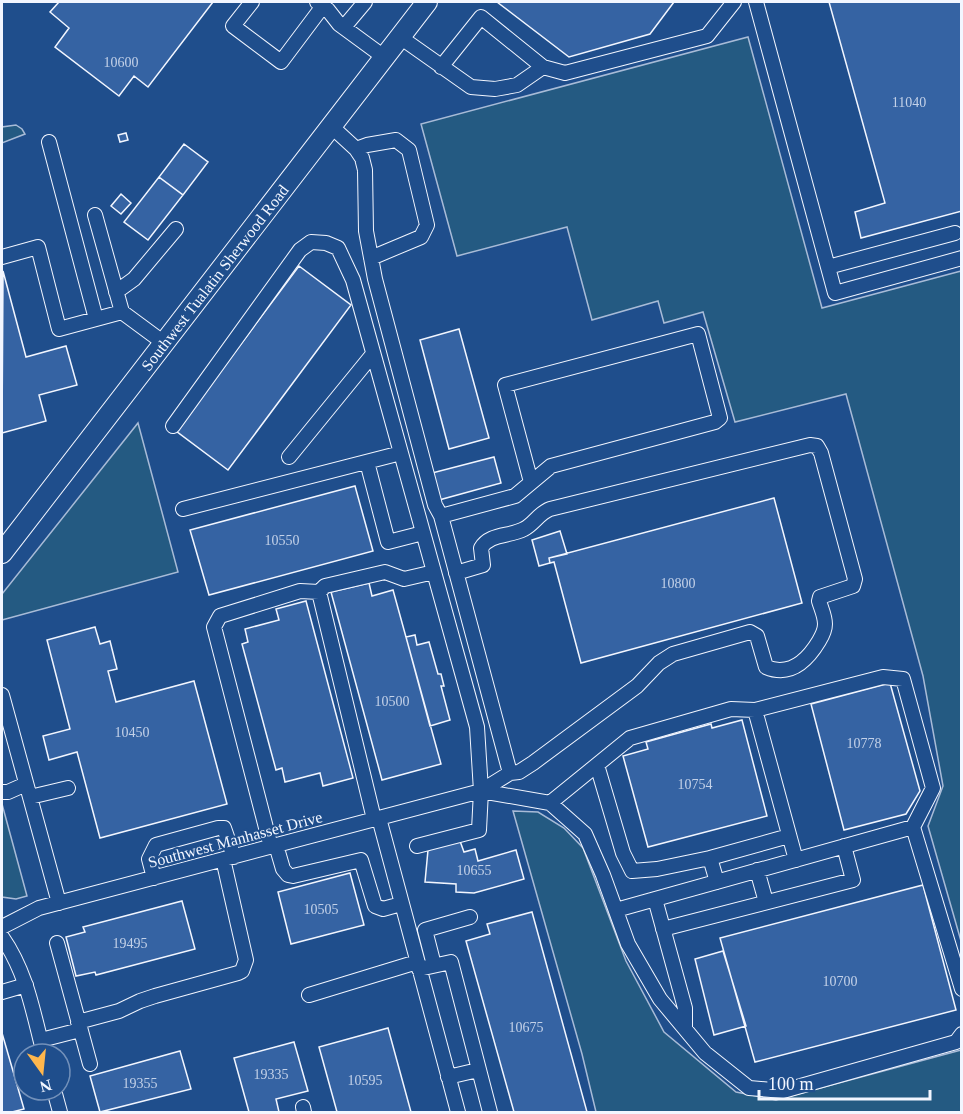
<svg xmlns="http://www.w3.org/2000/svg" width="963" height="1114" font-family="Georgia,serif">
	<rect width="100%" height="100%" fill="#1f4e8c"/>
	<path fill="#245a82" stroke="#a8bbd7" stroke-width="1.5" d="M 748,37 L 822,308 L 961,271 L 961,941 L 928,826 L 943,786 L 923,676 L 846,394 L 735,422 L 703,312 L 664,323 L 658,301 L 592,320 L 567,227 L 457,256 L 421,124 Z
		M 16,125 L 22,129 L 25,134 L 2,143 L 2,127 Z
		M 138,423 L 178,572 L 2,620 L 2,594 Z
		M 2,804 L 27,896 L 16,899 L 2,897 Z
		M 513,811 L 538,812 L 564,828 L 583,848 L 626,961 L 664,1032 L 736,1092 L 776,1100 L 961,1050 L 961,1112 L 596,1112 L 582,1054 Z"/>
	<path fill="#3563a3" stroke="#f2f6ff" stroke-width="1.5" d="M 59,2 L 213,2 L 148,87 L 134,76 L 119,96 L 55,47 L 69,28 L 50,12 Z
		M 497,2 L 674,2 L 650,34 L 569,57 Z
		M 829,2 L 962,2 L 962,211 L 861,238 L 855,212 L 885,203 Z
		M 126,133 L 128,140 L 120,142 L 118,135 Z
		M 184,144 L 208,162 L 183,195 L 159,177 Z
		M 159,177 L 183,195 L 148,240 L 124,222 Z
		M 121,194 L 131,203 L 121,214 L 111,206 Z
		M 299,266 L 351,305 L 228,470 L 176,431 Z
		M 3,271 L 26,357 L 66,346 L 77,385 L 39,395 L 46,421 L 2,433 Z
		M 459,329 L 489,438 L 449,449 L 420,340 Z
		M 494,457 L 501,483 L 439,500 L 432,473 Z
		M 355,486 L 373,551 L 209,595 L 190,530 Z
		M 774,498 L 802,603 L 581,663 L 554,562 L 550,563 L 549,558 Z
		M 560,531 L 567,554 L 549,558 L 550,563 L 539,566 L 532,540 Z
		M 369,583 L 372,596 L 393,590 L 441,764 L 382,780 L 331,592 Z
		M 306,601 L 353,778 L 323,786 L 320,773 L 285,782 L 282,768 L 276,770 L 242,644 L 248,642 L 245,629 L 279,620 L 276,609 Z
		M 95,627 L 100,644 L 110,641 L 117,669 L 108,671 L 116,702 L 194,681 L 227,804 L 100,838 L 77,752 L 49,760 L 43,736 L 70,729 L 47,640 Z
		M 415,635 L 417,645 L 429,642 L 438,674 L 441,674 L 444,686 L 441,686 L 450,720 L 430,726 L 406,637 Z
		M 890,683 L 920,791 L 906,814 L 844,830 L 811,704 Z
		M 742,720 L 767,816 L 648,847 L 623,756 L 648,749 L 646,742 L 711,724 L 712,728 Z
		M 460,841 L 464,852 L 475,849 L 478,861 L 516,850 L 524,879 L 474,893 L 456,892 L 456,884 L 425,882 L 428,850 Z
		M 350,873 L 364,925 L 291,944 L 278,892 Z
		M 923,885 L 956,1010 L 755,1062 L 720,938 Z
		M 182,901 L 195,949 L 96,975 L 95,972 L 76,976 L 66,937 L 85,932 L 83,927 Z
		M 532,912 L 587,1112 L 514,1112 L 466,941 L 490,934 L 487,924 Z
		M 723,951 L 746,1026 L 714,1035 L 695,959 Z
		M 388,1028 L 411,1112 L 337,1112 L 319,1047 Z
		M 2,1033 L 24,1109 L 12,1112 L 2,1112 Z
		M 294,1042 L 308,1091 L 276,1099 L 279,1112 L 249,1112 L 234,1058 Z
		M 180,1051 L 191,1089 L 100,1112 L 90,1076 Z"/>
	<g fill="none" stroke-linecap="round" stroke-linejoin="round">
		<defs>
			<path id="minor" d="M 252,2 L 233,26 L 281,62 L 323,6
				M 317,2 L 328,10 L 339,24 L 384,57
				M 756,2 L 835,293 L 962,258
				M 344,27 L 365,2
				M 400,37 L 471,87 L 495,89 L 517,85 L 543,67 L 565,73 L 707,36 L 734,2
				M 441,67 L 481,17 L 543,67
				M 331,126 L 356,149 L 362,158 L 365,170 L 366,231 L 375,279 L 435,505 L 441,516
				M 49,142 L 96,319
				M 356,149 L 367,145 L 396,140 L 409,150 L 427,225 L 421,237 L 371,258
				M 95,215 L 122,312 L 164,343
				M 2,257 L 38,247 L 59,329 L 122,312
				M 828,267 L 955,233
				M 116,292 L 134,279 L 176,229
				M 173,426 L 300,250 L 311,242 L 326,243 L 338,248 L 353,280 L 477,727 L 481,791 L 479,830 L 417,846
				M 289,457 L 373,354
				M 367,462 L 388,542 L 423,533
				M 183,509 L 401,453
				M 456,573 L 483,565 L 481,548 C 490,533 509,537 524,529 C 534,524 539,513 550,509 L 810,445 L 817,446 L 821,453 L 855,579 L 853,586 L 820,597 L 819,601 C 821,608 825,616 825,624 C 825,629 822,636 819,641 C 807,661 790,677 766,667 L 757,636 L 750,632 L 673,654 L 659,663 L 637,686 L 533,763 L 519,772 L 510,773
				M 319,592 L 374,819
				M 2,695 L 59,903
				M 755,710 L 796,860
				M 597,765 L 623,853 L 632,871 L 657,869 L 710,858 L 717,882
				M 481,791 L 550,803 L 585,834 L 603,875 L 628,944 L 660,999 L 705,1053 L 749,1088 L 783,1091 L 956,1042 L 962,1034
				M 2,792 L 8,792 L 26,784
				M 30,797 L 68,788
				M 550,803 L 630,738 L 731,709 L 755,710 L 883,677 L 903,679 L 933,788 L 913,827 L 962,989
				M 379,818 L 458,1112
				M 276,845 L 283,869 L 288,875 L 293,876 L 361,860 L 375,906 L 383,909 L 401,904
				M 271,847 L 214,627 L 220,616 L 300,591 L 319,592 L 325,586 L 385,572 L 404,579 L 434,572
				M 710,858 L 789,836
				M 757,870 L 766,902
				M 154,878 L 149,859 L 156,845 L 218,828 L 224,828 L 234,857
				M 655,899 L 685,1008 L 685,1029
				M 616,910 L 913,827
				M 2,927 L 39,908 L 481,791 L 510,773 L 441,516 L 515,496 L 551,466 L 715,422 L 720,418 L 698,334 L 505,385 L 531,482
				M 663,929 L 853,880 L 844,846
				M 2,937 C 27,973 33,1012 44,1054
				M 57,943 L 90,1064
				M 434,965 L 425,930 L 470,917
				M 419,969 L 451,962 L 490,1112
				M 2,992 L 26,985
				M 309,995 L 417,962
				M 78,1022 L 119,1011 L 140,1001 L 155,996 L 238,973 L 242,971 L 246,960 L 223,859
				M 41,1040 L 80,1030
				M 448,1077 L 478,1070
				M 54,1090 L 60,1112
				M 303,1107 L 304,1112"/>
			<g id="highway">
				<path id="s1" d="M 2,553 L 427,2"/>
			</g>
		</defs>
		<use href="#minor" stroke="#f2f6ff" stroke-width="16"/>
		<use href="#highway" stroke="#f2f6ff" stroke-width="22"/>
		<use href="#minor" stroke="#1f4e8c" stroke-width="14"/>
		<use href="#highway" stroke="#1f4e8c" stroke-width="20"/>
	</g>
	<g text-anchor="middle" stroke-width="4.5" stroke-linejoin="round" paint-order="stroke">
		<g font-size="14" fill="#c3d1e8">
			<text x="121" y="67">10600</text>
			<text x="909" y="107">11040</text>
			<text x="282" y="545">10550</text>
			<text x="678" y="588">10800</text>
			<text x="392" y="706">10500</text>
			<text x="132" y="737">10450</text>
			<text x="864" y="748">10778</text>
			<text x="695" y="789">10754</text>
			<text x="474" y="875">10655</text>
			<text x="321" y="914">10505</text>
			<text x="130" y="948">19495</text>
			<text x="840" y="986">10700</text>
			<text x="526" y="1032">10675</text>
			<text x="271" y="1079">19335</text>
			<text x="365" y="1085">10595</text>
			<text x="140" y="1088">19355</text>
		</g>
		<g font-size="16" fill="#f2f6ff" stroke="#1f4e8c">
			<text dy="6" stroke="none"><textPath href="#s1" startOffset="348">Southwest Tualatin Sherwood Road</textPath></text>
			<text transform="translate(235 839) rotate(-15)" y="6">Southwest Manhasset Drive</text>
		</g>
	</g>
	<rect width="963" height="1114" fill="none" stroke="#f2f6ff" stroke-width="6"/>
	<g transform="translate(42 1072) rotate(165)"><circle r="28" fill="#1f4e8c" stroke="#7391ba" stroke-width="1.5"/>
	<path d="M0-4.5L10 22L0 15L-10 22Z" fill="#ffb74d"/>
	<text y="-9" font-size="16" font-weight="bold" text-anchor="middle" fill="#f2f6ff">N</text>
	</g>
	<path d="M759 1090v9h171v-9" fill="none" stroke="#f2f6ff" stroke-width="3"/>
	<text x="768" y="1090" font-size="18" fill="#f2f6ff" stroke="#1f4e8c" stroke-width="4.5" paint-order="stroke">100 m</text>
</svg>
